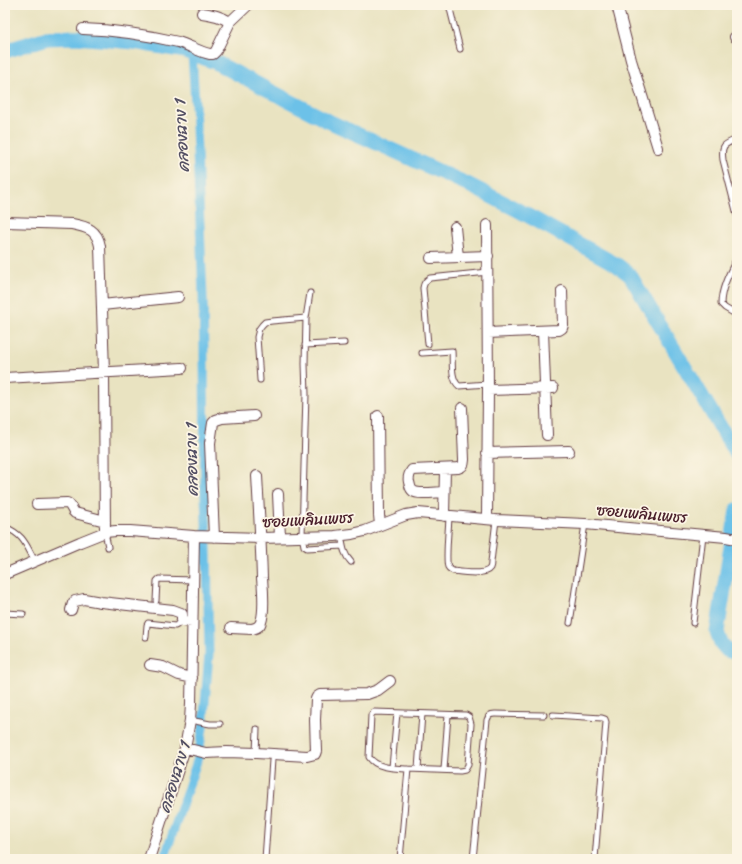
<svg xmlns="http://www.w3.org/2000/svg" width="742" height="864" font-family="Sriracha,'Playpen Sans Thai',sans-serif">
	<rect width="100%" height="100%" fill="#fcf5e5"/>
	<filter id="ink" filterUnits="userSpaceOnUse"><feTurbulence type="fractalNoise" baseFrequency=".025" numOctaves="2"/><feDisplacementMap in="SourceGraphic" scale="8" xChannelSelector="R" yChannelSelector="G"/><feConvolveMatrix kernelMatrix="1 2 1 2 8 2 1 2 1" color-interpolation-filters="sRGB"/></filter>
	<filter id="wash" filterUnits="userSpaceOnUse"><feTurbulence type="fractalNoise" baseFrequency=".012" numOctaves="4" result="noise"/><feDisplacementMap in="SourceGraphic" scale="16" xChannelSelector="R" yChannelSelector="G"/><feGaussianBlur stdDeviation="0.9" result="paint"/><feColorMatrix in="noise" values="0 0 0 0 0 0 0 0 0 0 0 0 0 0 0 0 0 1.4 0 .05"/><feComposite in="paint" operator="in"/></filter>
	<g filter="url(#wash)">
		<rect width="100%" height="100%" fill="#e9e3c1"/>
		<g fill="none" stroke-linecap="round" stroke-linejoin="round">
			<path stroke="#6cc1e8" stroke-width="9" d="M 164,859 L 198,758 L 203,728 L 209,654 L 207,547 L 205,496 L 204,353 L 203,297 L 195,103 L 192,54"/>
			<path stroke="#6cc1e8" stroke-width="15" d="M 5,51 L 47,38 L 76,37 L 134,42 L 186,51 L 215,62 L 328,121 L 467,184 L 516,209 L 617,265 L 630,275 L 737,455
				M 737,510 L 717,632 L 721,643 L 727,650 L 737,653"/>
		</g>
	</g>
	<g filter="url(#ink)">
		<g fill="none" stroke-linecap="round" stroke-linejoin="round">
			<defs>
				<path id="service" d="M 449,5 L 460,49
					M 737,139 C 724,144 721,145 723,160 L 737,215
					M 737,258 C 730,272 721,288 721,304 L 725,308 L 737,315
					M 310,293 L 306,318 L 305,364 L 306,394 L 302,536 L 304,546 L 307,548 L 343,546
					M 428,344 L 423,288 C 424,283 425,281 430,278 L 488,272
					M 305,345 L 344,343
					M 422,353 L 452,351 C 453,361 450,379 459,386 L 488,384
					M 260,380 L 257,337 L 259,329 L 262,325 L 265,322 L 272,321 L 306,318
					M 449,516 C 449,525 445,560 448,567 C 449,569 450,569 453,571 C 461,572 485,576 490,568 C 491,566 491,564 491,562 L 496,520
					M 5,527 C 24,535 26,545 35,561
					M 105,532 L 108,547
					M 341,535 C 343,545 343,554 351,562
					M 156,601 L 157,581 L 159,579 L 193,580
					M 5,613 L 23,614
					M 570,623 L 585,524
					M 693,623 L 703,535
					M 146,637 L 147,625 L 148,623 L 175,626 L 177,625 L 179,622 L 182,621
					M 553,715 L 602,718 L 605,719 L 606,722 L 595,859
					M 190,720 L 210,724 L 220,724
					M 256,753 L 257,729
					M 392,767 L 397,713
					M 418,769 L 422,714
					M 444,770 L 448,715
					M 265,859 L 272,760
					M 400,859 L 408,769 L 460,771 L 465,770 L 468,765 L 471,724 L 469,717 L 466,715 L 374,712 L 371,715 L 369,757 C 377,769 395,768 408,769
					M 473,859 L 487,720 C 489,715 490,714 495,714 L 544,715"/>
				<path id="minor" d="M 617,5 L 631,60 L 658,148
					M 202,13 C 214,15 220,16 230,22 L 248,5
					M 83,29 C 114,30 147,35 178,42 C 189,45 199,52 210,54 L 213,54 L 216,51 L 230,22
					M 735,37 L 737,36
					M 5,222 L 72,224 C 88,227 97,230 100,246 L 104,372 L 105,532
					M 455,227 L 458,257
					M 431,258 L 488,256
					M 102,305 L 178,297
					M 543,331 L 547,435
					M 488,333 L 559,330 L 562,328 L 563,325 L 562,291
					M 5,378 L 182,368
					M 488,390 L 553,388
					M 378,416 L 379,515 L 380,525
					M 487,453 L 569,451
					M 444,492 C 437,492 418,495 413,491 C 410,489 410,485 409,482 C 408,478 409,474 412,470 L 458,468 C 463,467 464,465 464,460 L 462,408
					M 278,494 L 280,537
					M 37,504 L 67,503 C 72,505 71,510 75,513 L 105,521
					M 444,516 L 445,469
					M 487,519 L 488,390 L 487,225
					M 214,537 L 210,443 L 213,423 L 216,420 L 222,418 L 254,416
					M 5,574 L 80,542 L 105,532 L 116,531 L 130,531 L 194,536 L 261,538 L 335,536 L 352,534 L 365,531 L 406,515 L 418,513 L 496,520 L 585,524 L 726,537 L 737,539
					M 71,610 L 73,603 L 75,601 L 84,599 L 101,602 L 173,610 L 181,613 L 182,614 L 182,621 L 192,622
					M 231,628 L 252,629 C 257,628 260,626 261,622 C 265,610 263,590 262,578 C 261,544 259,510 257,476
					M 150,665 L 163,667 L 179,675 L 192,678
					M 185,748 L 206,753 L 227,752 L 256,753 L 307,756 L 315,754 L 316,751 L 315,720 L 316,699 L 317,697 L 320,695 L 367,694 L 378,690 L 390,681
					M 149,859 L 185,748 L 190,720 L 191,704 L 194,536"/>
			</defs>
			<use href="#service" stroke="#623c42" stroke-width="7"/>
			<use href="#minor" stroke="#623c42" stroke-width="12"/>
			<use href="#service" stroke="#fff" stroke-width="5"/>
			<use href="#minor" stroke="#fff" stroke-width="10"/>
		</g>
	</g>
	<g text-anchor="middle" stroke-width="3.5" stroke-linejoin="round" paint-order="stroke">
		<g font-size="15" fill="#4a1f2b" stroke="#fcf5e5">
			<text transform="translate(642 514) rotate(5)" y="5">ซอยเพลินเพชร</text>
			<text transform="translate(308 520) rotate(-3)" y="5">ซอยเพลินเพชร</text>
		</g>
		<g font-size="16" font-style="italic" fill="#545064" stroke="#fcf5e5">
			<text transform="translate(181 136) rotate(-93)" y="6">คลองฉาง 1</text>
			<text transform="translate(191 460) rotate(-91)" y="6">คลองฉาง 1</text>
			<text transform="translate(174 777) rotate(-73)" y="6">คลองฉาง 1</text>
		</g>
	</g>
	<rect width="742" height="864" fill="none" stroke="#fcf5e5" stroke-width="20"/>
</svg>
